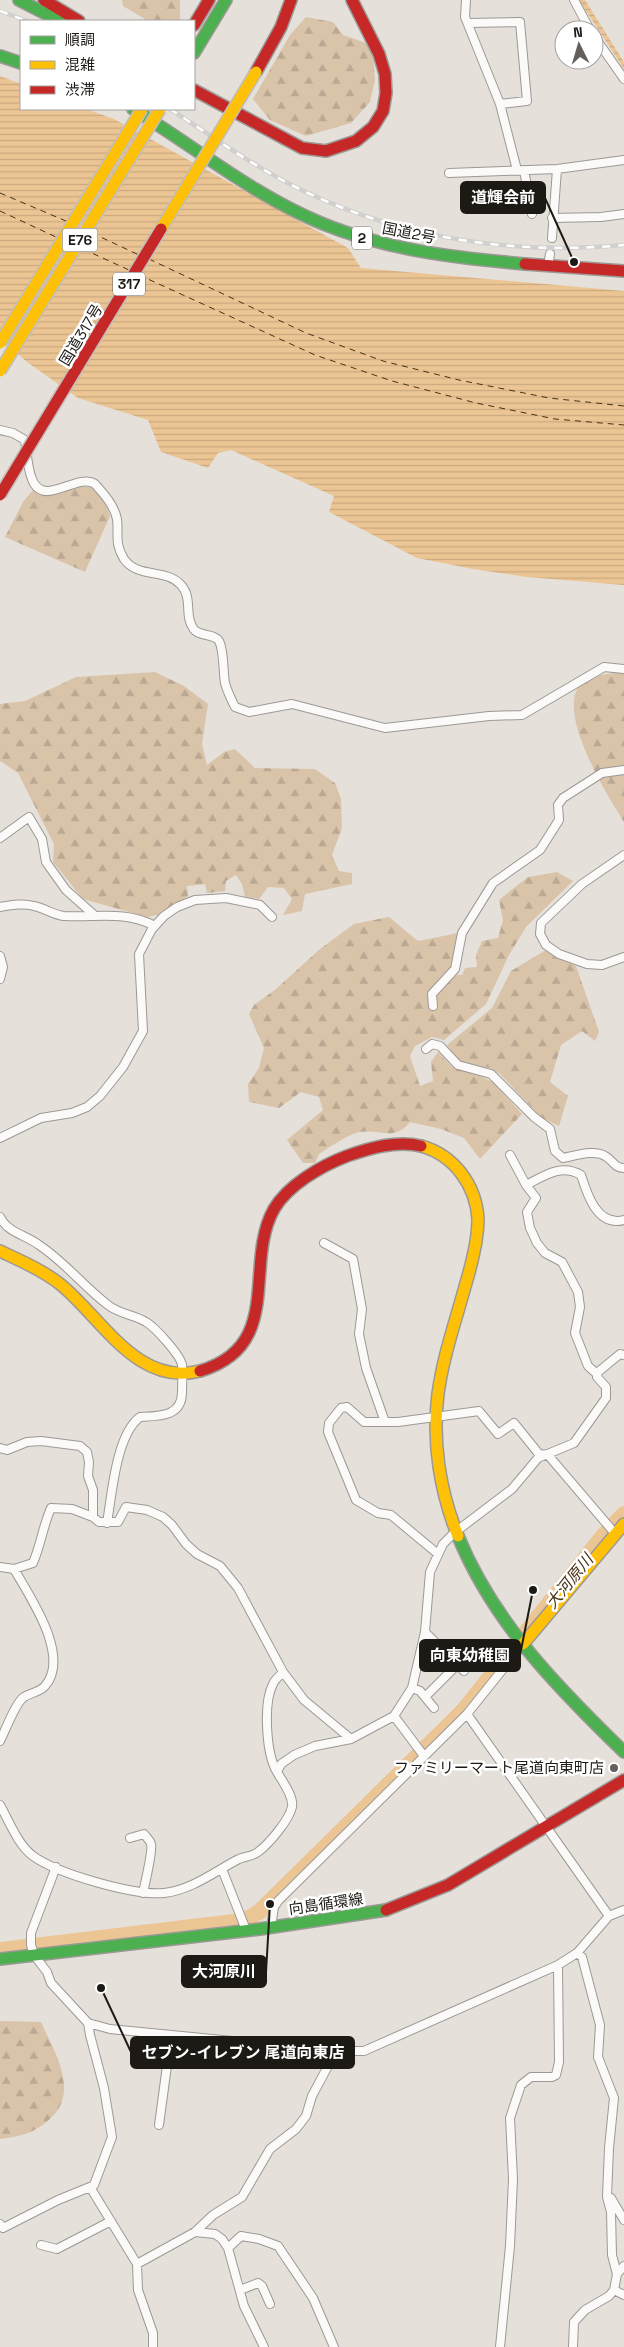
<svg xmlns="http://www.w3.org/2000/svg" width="624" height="2347" font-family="'Space Grotesk','Noto Sans JP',sans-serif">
	<defs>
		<pattern id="forest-firs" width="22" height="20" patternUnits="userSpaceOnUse" patternTransform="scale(1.25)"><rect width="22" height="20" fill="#d9c4aa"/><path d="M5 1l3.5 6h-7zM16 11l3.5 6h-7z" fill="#baa892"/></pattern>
		<pattern id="water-rules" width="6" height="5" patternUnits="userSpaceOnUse" patternTransform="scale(1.25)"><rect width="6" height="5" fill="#ecc594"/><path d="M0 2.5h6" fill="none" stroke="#caa97f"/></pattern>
	</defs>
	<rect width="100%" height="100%" fill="#e5e0da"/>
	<path fill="url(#forest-firs)" d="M 122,0 L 180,0 L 180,21 L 145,21 L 145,19 L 123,6 Z
		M 306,17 L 333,22 L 343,35 L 366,43 L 373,54 L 375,80 L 370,102 L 351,123 L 306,136 L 270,120 L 253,99 L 290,35 Z
		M 72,486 L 101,488 L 110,516 L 85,572 L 5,537 L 23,502 L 32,491 Z
		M 155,672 L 184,686 L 208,704 L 202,744 L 207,765 L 224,752 L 235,749 L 255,768 L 315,769 L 335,783 L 341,799 L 342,828 L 332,855 L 339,871 L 352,873 L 352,884 L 305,894 L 302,911 L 283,915 L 292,899 L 284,888 L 268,887 L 259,899 L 245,897 L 242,884 L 236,875 L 226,881 L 225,891 L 207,893 L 205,884 L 187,886 L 188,896 L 157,915 L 147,917 L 83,899 L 53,862 L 54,844 L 18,773 L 0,761 L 0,704 L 25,701 L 76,677 Z
		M 624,672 L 624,822 C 609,798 548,702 586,680 C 593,675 615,673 624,672 Z
		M 557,872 L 573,881 L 526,927 L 509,955 L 486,1004 L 444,1040 L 432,1037 L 415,1046 L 410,1056 L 420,1086 L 433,1081 L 431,1062 L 438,1052 L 452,1067 L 477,1074 L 494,1083 L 522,1114 L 480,1159 L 464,1138 L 441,1129 L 410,1122 C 394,1143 378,1127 356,1133 C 344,1137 330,1147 319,1154 L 315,1163 L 303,1163 L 287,1140 L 323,1110 L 319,1097 L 301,1092 L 279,1108 L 249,1102 L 248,1084 L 259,1068 L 264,1048 L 249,1014 L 254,1005 L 276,989 L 320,949 L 354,924 L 389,917 L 418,941 L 458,933 L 453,970 L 454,975 L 462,975 L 465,968 L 477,967 L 476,955 L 482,941 L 498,938 L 503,920 L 499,900 L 528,877 Z
		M 546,950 L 576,966 L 599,1032 L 595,1041 L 582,1031 L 561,1045 L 550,1082 L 568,1096 L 559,1126 L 542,1118 L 500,1074 L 490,1068 L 460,1062 L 447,1045 L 492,1008 L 511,971 Z
		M 0,2021 L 41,2022 C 54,2051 79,2090 52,2117 C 37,2132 21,2137 0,2139 Z"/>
	<path fill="url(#water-rules)" d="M 579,0 L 585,0 L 624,62 L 624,69 Z
		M 0,76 L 21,84 L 21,109 L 86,109 L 114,119 L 348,248 L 361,268 L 624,291 L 624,585 L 527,577 L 473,569 L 417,558 L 329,512 L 334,496 L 231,450 L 218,453 L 208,468 L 161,452 L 148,420 L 78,398 L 27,362 L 0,339 Z"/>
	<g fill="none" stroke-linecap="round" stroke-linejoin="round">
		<path stroke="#ecc594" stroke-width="16" d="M 0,1950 L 234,1922 L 249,1918 L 259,1912 L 463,1711 L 603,1536 L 624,1514"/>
		<path stroke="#483214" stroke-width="1" stroke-dasharray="6 5" stroke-linecap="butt" d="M 0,193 L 66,221
			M 0,211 L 56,237
			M 92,233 L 139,255
			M 83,249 L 129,270
			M 149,259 L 306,333 L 383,361 L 459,380 L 549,398 L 624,406
			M 139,275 L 315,355 L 392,381 L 476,403 L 555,419 L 624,425"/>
		<path stroke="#bdb8b3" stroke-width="8" stroke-dasharray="8 4" stroke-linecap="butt" d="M 550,254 L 552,238"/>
		<defs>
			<path id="street" d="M 466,0 L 465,17 L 500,104 L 517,170
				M 574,0 L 590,30
				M 468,23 L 520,22 L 527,101 L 500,104
				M 594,36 L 624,79
				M 524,170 L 532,214
				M 449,173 L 557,169 L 624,160
				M 552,218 L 601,217 L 624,214
				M 552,238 L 557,169
				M 548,266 L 550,254
				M 0,430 L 13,433 L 25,440 C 27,452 27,467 32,479 C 43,509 77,472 95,484 C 104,494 114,505 117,519 C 119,534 114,543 124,559 C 138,579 166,568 181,585 C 193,598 184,615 193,628 C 198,637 214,633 219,641 C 224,650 223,672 225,683 C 227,691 231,699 235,707 L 249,712 L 292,704 L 385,728 L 489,716 L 522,715 L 604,667 L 624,669
				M 0,838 L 29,817 L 42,839 L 46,862 L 66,890 L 93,914
				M 624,855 L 582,884 L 541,923 L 540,934 L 546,945 L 559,954 L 587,964 L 602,965 L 624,957
				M 0,907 C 12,905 23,903 34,906 C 44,908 54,915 64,916 C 96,918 124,910 155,926
				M 0,956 L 3,967 L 0,979
				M 433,1006 L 432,994 L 455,969 L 462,933 L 493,883 L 540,850 L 559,820 L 558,805 L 563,798 L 602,773 L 624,770
				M 426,1049 L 432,1044 L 440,1046 L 458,1065 L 491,1074 L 534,1117 L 550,1129 L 555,1151 L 563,1158 C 575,1156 594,1149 605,1156 C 613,1160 614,1168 624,1168
				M 0,1138 L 41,1118 L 72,1113 L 87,1107 L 100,1096 L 123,1067 L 143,1031 L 139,954 L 152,929 L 164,916 L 177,907 L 195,900 L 226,898 L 260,905 L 272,917
				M 510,1155 L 526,1185 L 536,1198 L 527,1212 L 530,1228 L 537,1243 L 545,1253 L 562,1262 L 578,1292 L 580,1307 L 575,1333 L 588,1366 L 597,1374
				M 526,1185 C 544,1176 561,1163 581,1175 C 587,1194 597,1227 624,1220
				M 0,1217 C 8,1233 26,1235 39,1245 C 65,1262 84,1287 108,1305 C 119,1314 135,1315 146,1322 C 155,1327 181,1356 182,1365 C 183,1373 182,1383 182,1392 C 182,1417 159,1416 140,1417 C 116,1435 112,1494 107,1523
				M 324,1243 L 353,1259 L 362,1309 L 359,1334 L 366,1368 L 385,1422
				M 0,1448 L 7,1450 L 27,1442 L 41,1441 L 80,1446 L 87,1452 L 89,1462 L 88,1476 L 93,1490 L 93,1517 L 99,1522 L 118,1522 L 126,1507 L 147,1510 L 163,1517 L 172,1525 L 186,1544 L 197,1554 L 220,1566 L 238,1588 L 283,1672 L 304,1700 L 351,1739
				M 438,1554 L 391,1515 L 378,1513 L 356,1500 L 328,1432 L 329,1423 L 341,1408 L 347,1407 L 364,1422 L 398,1422 L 479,1411 L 498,1434 L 514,1423 L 539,1454 L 548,1455 L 612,1530
				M 0,1567 L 14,1569 C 30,1597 71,1656 45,1686 C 40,1692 30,1693 24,1697 C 16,1702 5,1731 0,1741
				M 14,1569 L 33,1563 C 41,1544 43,1526 51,1508 L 72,1509 L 93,1517
				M 425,1632 L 464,1671
				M 412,1688 L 420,1691 L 434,1708
				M 425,1697 L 458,1664
				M 467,1714 L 609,1916
				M 394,1716 L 424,1756
				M 277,1772 C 266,1754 263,1703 273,1684 C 275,1679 280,1676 283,1672
				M 0,1805 C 9,1821 18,1845 33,1856 C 58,1874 135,1896 164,1893 C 191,1890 214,1872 237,1860 C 243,1856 252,1857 258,1852 C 269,1844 289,1820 292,1807 C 294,1796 282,1781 277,1772 L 281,1764 L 294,1755 L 315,1746 L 351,1739 L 394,1716 L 412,1688 L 425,1632 L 430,1572 L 443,1544 L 454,1533 L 512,1489 L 538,1458 L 574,1443 L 606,1398 L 606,1387 L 597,1377 L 598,1372 L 620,1354 L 624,1355
				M 130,1838 L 144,1834 C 146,1837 150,1840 151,1844 C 153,1851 145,1883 143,1893
				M 56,1867 L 31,1933 L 31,1945 L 34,1955 L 47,1972 L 51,1983 L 88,2023 L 110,2029 L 336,2051 L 364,2051 L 558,1965 L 577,1953 L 609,1916 L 624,1910
				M 222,1869 L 246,1930
				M 271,1927 L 274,1907 L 278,1901 L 467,1714 L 523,1644
				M 88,2023 L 90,2035 L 104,2088 L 112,2137 L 94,2185 L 90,2187 L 137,2264 L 138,2290 L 153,2333 L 153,2347
				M 159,2125 L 171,2036
				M 609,2198 L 611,2198 L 624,2220
				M 0,2224 L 3,2228 L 58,2200 L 90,2187
				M 195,2232 L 215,2234 L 222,2239 L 228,2248 L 244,2306 L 264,2347
				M 41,2245 L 57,2249 L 111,2221
				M 228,2248 L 241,2236 L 259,2239 L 278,2246 L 313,2298 L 334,2347
				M 137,2264 L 195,2232 L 213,2215 L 242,2197 L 270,2149 L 296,2129 L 306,2116 L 312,2096 L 336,2051
				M 617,2274 L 624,2266
				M 240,2290 L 258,2283 L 262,2286 L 270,2304
				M 614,2290 L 624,2295
				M 500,2347 L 510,2246 L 513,2179 L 510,2118 L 521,2085 L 531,2077 L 552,2077 L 556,2075 L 559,2062 L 558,1965
				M 573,2347 L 574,2322 L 585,2310 L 609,2296 L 614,2290 L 617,2274 L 612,2255 L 611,2212 L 607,2197 L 609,2148 L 614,2098 L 598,2057 L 600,2025 L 582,1957 L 577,1953"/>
			<path id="fast" d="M 19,0 L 60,21
				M 194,53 L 226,0
				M 0,56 L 21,63
				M 133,109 C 195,147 253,195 321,223 C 386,250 456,258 525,264
				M 458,1536 C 493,1622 558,1688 624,1752
				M 0,1959 L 260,1929 L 386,1910"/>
			<path id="slow" d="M 421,1146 C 454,1155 476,1185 478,1219 C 478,1241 472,1263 466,1283 C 456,1320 443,1356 438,1394 C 432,1442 440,1492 458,1536
				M 0,1251 C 21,1261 42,1270 60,1284 C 102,1318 137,1387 200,1371
				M 523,1644 L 624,1524"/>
			<path id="jam" d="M 44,0 L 79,21
				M 194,25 L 209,0
				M 256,72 L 281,27 L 291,0
				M 194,90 L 302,148 L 326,151 L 356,141 L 373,127 L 383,111 L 386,93 L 385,74 L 379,54 L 352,0
				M 525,264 L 624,271
				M 200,1371 C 285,1346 243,1264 274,1209 C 288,1185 321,1166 347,1156 C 370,1148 397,1140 421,1146
				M 386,1910 L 448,1885 L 624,1780"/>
		</defs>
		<use href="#street" stroke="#9c9995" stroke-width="10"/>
		<use href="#fast" stroke="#9c9995" stroke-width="14"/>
		<use href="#slow" stroke="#9c9995" stroke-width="14"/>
		<use href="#jam" stroke="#9c9995" stroke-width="14"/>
		<use href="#street" stroke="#fbfaf9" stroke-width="8"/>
		<use href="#fast" stroke="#4caf50" stroke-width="11"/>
		<use href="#slow" stroke="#ffc107" stroke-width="11"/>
		<use href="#jam" stroke="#c62828" stroke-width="11"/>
		<defs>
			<path id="rail" d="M 0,11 L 27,21
				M 170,109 C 207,133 243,159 282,180 C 387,236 506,256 624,245"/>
		</defs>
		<use href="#rail" stroke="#d1d0cf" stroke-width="4.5"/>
		<use href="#rail" stroke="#fff" stroke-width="2.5" stroke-dasharray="8" stroke-linecap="butt"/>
		<defs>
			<path id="slow-bridge" d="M 161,229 L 256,72
				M 0,343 L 142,109
				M 0,371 L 160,109"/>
			<path id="jam-bridge" d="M 0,495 L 161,229"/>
		</defs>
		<use href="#slow-bridge" stroke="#c0bdba" stroke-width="14" stroke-linecap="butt"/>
		<use href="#jam-bridge" stroke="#c0bdba" stroke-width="14" stroke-linecap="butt"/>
		<use href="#slow-bridge" stroke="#ffc107" stroke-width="11"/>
		<use href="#jam-bridge" stroke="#c62828" stroke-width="11"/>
	</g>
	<circle fill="#635f5b" stroke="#fff" stroke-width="2" cx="614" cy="1768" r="5"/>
	<g text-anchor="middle" stroke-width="5" stroke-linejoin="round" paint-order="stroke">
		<g fill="#fff" stroke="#615f5c" stroke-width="1">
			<rect x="352" y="226.5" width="20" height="23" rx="4"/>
			<rect x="62.5" y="228.5" width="35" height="23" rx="4"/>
			<rect x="113" y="272.5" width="32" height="23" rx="4"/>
		</g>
		<g font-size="14" font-weight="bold" fill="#1d1a16">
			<text x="362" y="243">2</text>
			<text x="80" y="245">E76</text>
			<text x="129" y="289">317</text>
		</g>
		<g font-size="15" fill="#1d1a16" stroke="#fff">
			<text transform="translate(409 233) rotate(11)" y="5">国道2号</text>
			<text transform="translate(81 335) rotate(-59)" y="5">国道317号</text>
			<text transform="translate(326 1904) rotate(-8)" y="5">向島循環線</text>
		</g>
		<g font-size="15" fill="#1d1a16" stroke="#fff" text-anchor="end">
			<text x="604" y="1773">ファミリーマート尾道向東町店</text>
		</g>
		<g font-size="16" font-style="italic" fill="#483214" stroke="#fff">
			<text transform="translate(569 1581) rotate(-51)" y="6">大河原川</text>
		</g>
	</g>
	<path fill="none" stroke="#1d1a16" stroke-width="2" d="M574 262L545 198M533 1590L520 1655M270 1904L266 1972M101 1988L131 2052"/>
	<g fill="#1d1a16" stroke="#fff" stroke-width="2">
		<circle cx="574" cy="262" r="5"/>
		<circle cx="533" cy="1590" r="5"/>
		<circle cx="270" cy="1904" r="5"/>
		<circle cx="101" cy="1988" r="5"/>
	</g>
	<g fill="#1d1a16" stroke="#1d1a16" stroke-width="2">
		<rect x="461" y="182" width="84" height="31" rx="5"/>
		<rect x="420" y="1640" width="100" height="31" rx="5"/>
		<rect x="182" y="1956" width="84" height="31" rx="5"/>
		<rect x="131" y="2037" width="223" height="31" rx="5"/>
	</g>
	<g font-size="16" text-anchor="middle" font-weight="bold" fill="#fff">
		<text x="503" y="203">道輝会前</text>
		<text x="470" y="1661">向東幼稚園</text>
		<text x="224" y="1977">大河原川</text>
		<text x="243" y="2058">セブン-イレブン 尾道向東店</text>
	</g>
	<rect x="20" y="20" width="175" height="90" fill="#ffffff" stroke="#a5a3a2"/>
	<rect x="30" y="36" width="25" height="8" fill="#4caf50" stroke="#a5a3a2"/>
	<text x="65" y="45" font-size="15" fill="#1d1a16">順調</text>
	<rect x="30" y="61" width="25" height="8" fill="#ffc107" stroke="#a5a3a2"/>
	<text x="65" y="70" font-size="15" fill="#1d1a16">混雑</text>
	<rect x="30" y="86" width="25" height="8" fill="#c62828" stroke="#a5a3a2"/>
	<text x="65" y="95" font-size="15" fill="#1d1a16">渋滞</text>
	<g transform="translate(579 45) rotate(355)"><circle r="24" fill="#ffffff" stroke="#a5a3a2"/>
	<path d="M0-4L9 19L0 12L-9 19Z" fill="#635f5b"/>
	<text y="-8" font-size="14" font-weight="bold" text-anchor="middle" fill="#1d1a16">N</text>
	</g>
</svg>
